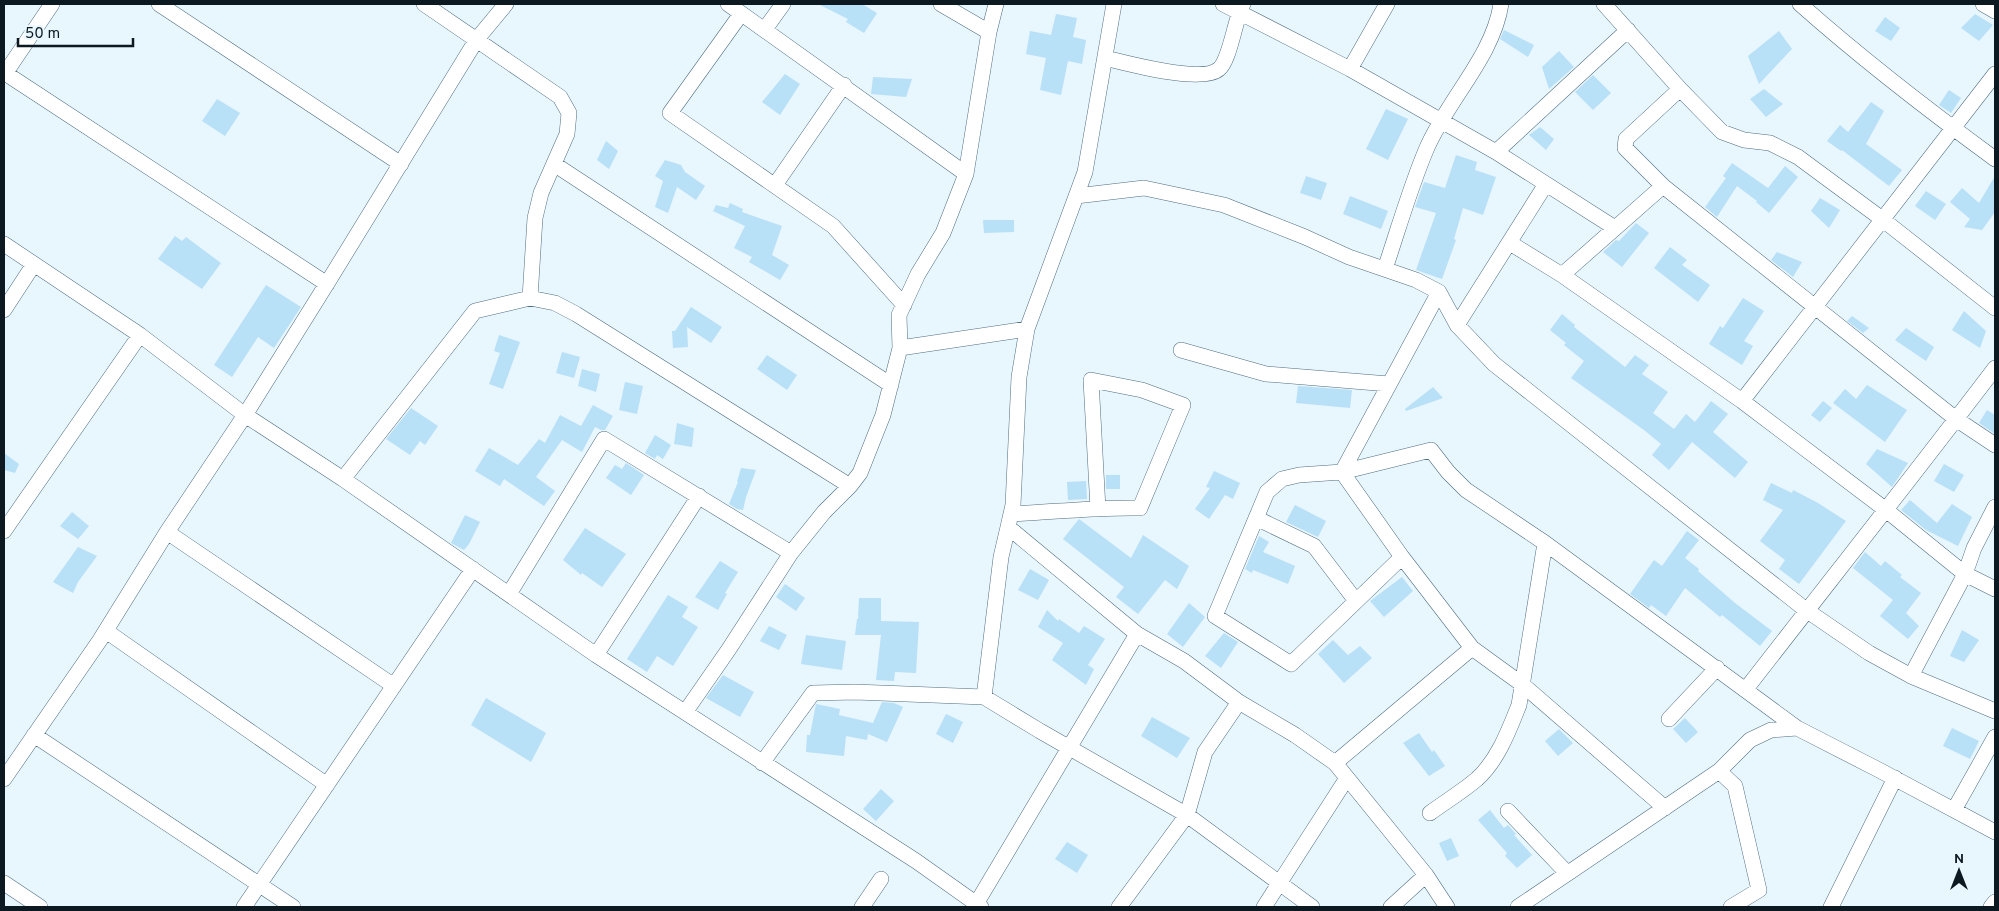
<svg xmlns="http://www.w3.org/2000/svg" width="1999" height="911" font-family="Overpass,sans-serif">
	<rect width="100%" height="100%" fill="#e8f6fe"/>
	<path fill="#b8e0f7" d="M 818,4 L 862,4 L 877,13 L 864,33 L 846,22 L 848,19 Z
		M 1056,14 L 1077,18 L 1073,37 L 1086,40 L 1082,64 L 1068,61 L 1061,95 L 1040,90 L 1046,58 L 1026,54 L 1030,31 L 1051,35 Z
		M 1975,14 L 1993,25 L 1979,41 L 1961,28 Z
		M 1885,17 L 1900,28 L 1891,41 L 1875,31 Z
		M 1504,30 L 1534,45 L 1528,57 L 1500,39 Z
		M 1779,31 L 1792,49 L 1759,84 L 1748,56 Z
		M 1559,51 L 1574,67 L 1549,89 L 1542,67 Z
		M 785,74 L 800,84 L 780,115 L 762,102 Z
		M 1593,75 L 1611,93 L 1593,110 L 1575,92 Z
		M 873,77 L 912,79 L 906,97 L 871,94 Z
		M 1764,89 L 1783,104 L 1766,117 L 1750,99 Z
		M 1949,90 L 1961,98 L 1951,113 L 1939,105 Z
		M 217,99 L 240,113 L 225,136 L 202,121 Z
		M 1871,102 L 1884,111 L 1866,144 L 1902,170 L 1889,186 L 1842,150 L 1841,151 L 1827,141 L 1840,125 L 1848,132 Z
		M 1386,109 L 1408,119 L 1388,160 L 1366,149 Z
		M 1540,127 L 1554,139 L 1546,150 L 1529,135 Z
		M 606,141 L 618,151 L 609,169 L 597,160 Z
		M 1456,155 L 1477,162 L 1475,170 L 1496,177 L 1483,215 L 1463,208 L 1454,239 L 1456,240 L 1442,279 L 1416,270 L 1436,213 L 1415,207 L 1424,182 L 1445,188 Z
		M 665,160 L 681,165 L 685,172 L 705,186 L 696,200 L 677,187 L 668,213 L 655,207 L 663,181 L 655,176 Z
		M 1732,163 L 1768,188 L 1785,166 L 1798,177 L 1769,213 L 1756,202 L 1757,201 L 1737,186 L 1717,217 L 1705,207 L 1726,178 L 1723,176 Z
		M 1306,176 L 1327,183 L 1321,200 L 1300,193 Z
		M 1995,176 L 1995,212 L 1982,230 L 1964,227 L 1970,219 L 1950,202 L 1962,188 L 1979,203 Z
		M 1926,191 L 1946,204 L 1935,220 L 1915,206 Z
		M 1350,196 L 1388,211 L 1381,229 L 1343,214 Z
		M 1820,198 L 1840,210 L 1829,228 L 1811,211 Z
		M 730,203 L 743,209 L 742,212 L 782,226 L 772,255 L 789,265 L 780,280 L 749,262 L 752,257 L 734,248 L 745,226 L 713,211 L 716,205 L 728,208 Z
		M 983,220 L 1014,220 L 1014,232 L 984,233 Z
		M 1636,223 L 1649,233 L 1622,267 L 1603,252 L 1616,240 L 1619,241 Z
		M 175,236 L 182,241 L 186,237 L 221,263 L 202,289 L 158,259 Z
		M 1670,247 L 1687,260 L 1682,265 L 1710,285 L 1698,302 L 1654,268 Z
		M 1777,252 L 1802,262 L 1793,277 L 1771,260 Z
		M 266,285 L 301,307 L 274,348 L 258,337 L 232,377 L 214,365 Z
		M 1743,298 L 1764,311 L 1744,341 L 1753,346 L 1742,365 L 1709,344 L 1720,326 L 1723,328 Z
		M 691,307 L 722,327 L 711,343 L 687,327 L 688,347 L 673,348 L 672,331 L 675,331 Z
		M 1964,311 L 1986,331 L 1980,348 L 1952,330 Z
		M 1562,314 L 1575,325 L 1574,327 L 1625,367 L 1635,355 L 1649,365 L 1642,374 L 1668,392 L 1653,413 L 1674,429 L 1686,414 L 1695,422 L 1711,401 L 1728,414 L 1713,432 L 1748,462 L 1735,478 L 1692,442 L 1669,470 L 1652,455 L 1661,444 L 1644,430 L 1571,378 L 1584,361 L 1564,345 L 1566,343 L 1550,330 Z
		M 1852,316 L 1869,328 L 1863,333 L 1847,321 Z
		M 1906,328 L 1934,347 L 1926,361 L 1895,340 Z
		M 499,335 L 520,342 L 503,389 L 489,384 L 500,353 L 494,351 Z
		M 562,352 L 580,357 L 574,378 L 556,373 Z
		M 767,355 L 797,375 L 787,390 L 757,369 Z
		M 582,369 L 600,374 L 596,392 L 578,386 Z
		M 625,382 L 643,386 L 637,414 L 619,410 Z
		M 1867,385 L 1907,410 L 1885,442 L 1833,403 L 1845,389 L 1856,399 Z
		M 1298,386 L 1352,390 L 1350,408 L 1296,403 Z
		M 1433,387 L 1443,398 L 1406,411 L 1405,409 Z
		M 1823,401 L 1832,408 L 1820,422 L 1811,415 Z
		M 593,405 L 613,416 L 605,430 L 601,430 L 595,427 L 582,452 L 562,440 L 536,477 L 555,491 L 544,506 L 504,479 L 500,486 L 475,471 L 489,448 L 518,465 L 539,439 L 545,443 L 560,415 L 581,426 Z
		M 411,408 L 438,426 L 425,445 L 420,441 L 410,455 L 386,439 Z
		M 1987,410 L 1995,415 L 1995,434 L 1979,423 Z
		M 677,423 L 694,428 L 692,447 L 674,444 Z
		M 655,435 L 671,445 L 663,459 L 657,455 L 655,459 L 645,453 Z
		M 1877,449 L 1908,463 L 1892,487 L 1866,464 Z
		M 4,453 L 19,464 L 15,473 L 4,470 Z
		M 626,463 L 644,475 L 631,495 L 606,478 L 615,465 L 622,469 Z
		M 1944,464 L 1964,475 L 1954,492 L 1934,481 Z
		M 741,468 L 756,470 L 746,497 L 743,510 L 737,509 L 729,504 L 738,482 L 737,482 Z
		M 1214,471 L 1240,483 L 1233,499 L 1225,495 L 1209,519 L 1195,509 L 1210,488 L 1206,487 Z
		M 1106,475 L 1120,475 L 1120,489 L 1106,489 Z
		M 1086,481 L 1087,499 L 1068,500 L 1067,482 Z
		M 1771,483 L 1792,493 L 1793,490 L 1818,503 L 1846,521 L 1799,584 L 1779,569 L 1785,560 L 1760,541 L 1783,510 L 1763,500 Z
		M 1910,500 L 1937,523 L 1952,504 L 1972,517 L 1958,546 L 1926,530 L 1901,510 Z
		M 1295,505 L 1326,521 L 1318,537 L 1286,522 Z
		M 72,512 L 89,526 L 78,539 L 60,526 Z
		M 465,515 L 480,522 L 469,544 L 464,550 L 451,543 Z
		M 1079,519 L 1131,558 L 1143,535 L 1189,566 L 1177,589 L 1165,580 L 1138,614 L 1116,597 L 1124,587 L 1063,539 Z
		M 585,528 L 626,554 L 602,587 L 582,573 L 581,575 L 563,560 Z
		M 1687,531 L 1699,540 L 1685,558 L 1699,569 L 1698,571 L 1735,603 L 1772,631 L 1760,646 L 1722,615 L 1720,617 L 1685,588 L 1666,616 L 1651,605 L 1649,608 L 1630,594 L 1654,560 L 1662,566 Z
		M 1259,536 L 1269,542 L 1263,552 L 1295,566 L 1288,584 L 1253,570 L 1252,573 L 1245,569 Z
		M 78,547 L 97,556 L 78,582 L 73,593 L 53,582 Z
		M 1865,552 L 1881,566 L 1885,561 L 1902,575 L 1900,577 L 1921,593 L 1906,613 L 1919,626 L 1908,639 L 1880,616 L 1893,600 L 1853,568 Z
		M 720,561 L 738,572 L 725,593 L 727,594 L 718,610 L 695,597 Z
		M 1030,569 L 1049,580 L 1038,600 L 1018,590 Z
		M 1402,577 L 1413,591 L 1384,617 L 1370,601 Z
		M 785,584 L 805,598 L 796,611 L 776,597 Z
		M 668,595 L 688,607 L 682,617 L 698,627 L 673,666 L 657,656 L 647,672 L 627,659 Z
		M 859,598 L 881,598 L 881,621 L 919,622 L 916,673 L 895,672 L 894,681 L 876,680 L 881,635 L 855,635 L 857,619 L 858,619 Z
		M 1189,603 L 1205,617 L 1183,647 L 1167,634 Z
		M 1047,610 L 1058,621 L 1059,619 L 1079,633 L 1084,626 L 1105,639 L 1088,665 L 1094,669 L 1086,685 L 1052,660 L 1063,643 L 1038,627 Z
		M 769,626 L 787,635 L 779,650 L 760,641 Z
		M 1962,630 L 1979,640 L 1964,662 L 1950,656 Z
		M 1224,633 L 1238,642 L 1221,668 L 1205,656 Z
		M 806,635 L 846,641 L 842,670 L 801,664 Z
		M 1333,640 L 1348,655 L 1360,646 L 1372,658 L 1344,683 L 1318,654 Z
		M 723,675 L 754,692 L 740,717 L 706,698 Z
		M 486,698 L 546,733 L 531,762 L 471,725 Z
		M 882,702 L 894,703 L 903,707 L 887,742 L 868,734 L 867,740 L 846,736 L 844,756 L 806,752 L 807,735 L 810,735 L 816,704 L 840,709 L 839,715 L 873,723 Z
		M 946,714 L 963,722 L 953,743 L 936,734 Z
		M 1152,717 L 1190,738 L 1177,758 L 1141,736 Z
		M 1685,718 L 1698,732 L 1686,743 L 1673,729 Z
		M 1952,728 L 1979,741 L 1970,759 L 1943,746 Z
		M 1559,729 L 1573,743 L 1558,756 L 1545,741 Z
		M 1419,733 L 1432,752 L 1434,750 L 1445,766 L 1429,776 L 1403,743 Z
		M 881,789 L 894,801 L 876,821 L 863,809 Z
		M 1490,810 L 1504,828 L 1508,825 L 1516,834 L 1514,835 L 1532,855 L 1517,868 L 1505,856 L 1507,853 L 1478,820 Z
		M 1451,838 L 1459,856 L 1447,861 L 1439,843 Z
		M 1067,842 L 1088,855 L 1077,873 L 1055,859 Z"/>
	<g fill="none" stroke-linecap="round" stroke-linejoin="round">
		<defs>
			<path id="minor" d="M 159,4 L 401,164
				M 424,4 L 560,97 L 569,113 L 567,134 L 541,193 L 535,218 L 530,298
				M 728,4 L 966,174
				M 941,4 L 989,32
				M 1114,4 L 1085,172 L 1027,329 L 1019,377 L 1013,505 L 1008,527 L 1137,634 L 1184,661 L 1239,702 L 1295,735 L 1335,763 L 1426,875 L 1447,907
				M 1223,4 L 1350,69 L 1496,152 L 1615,228
				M 1604,4 L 1680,89 L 1722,132 L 1744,140 L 1770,143 L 1798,157 L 1882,219 L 1995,308
				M 1800,4 C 1862,59 1928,110 1995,159
				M 1983,4 L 1995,11
				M 741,14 L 670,113 L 833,226 L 904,305
				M 765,29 L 783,4
				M 1105,58 C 1126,63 1202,84 1219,69 C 1230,60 1235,19 1243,4
				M 1350,69 L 1387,4
				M 5,73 L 327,284
				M 4,75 L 52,4
				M 1496,152 L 1628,30
				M 554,164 L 891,385
				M 775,185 L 844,85
				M 1663,186 L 1956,419 L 1995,445
				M 1076,196 L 1144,188 L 1224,205 L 1305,237 L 1349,257 L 1416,280 L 1439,292 L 1457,325 L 1494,364 L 1806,610 L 1869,653 L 1911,676 L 1995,711
				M 1510,243 L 1562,275 L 1742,401 L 1886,510 L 1965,574 L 1995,589
				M 4,244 L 140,335 L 245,415 L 343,479 L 596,655 L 916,861 L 981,907
				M 1385,269 C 1398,230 1410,188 1426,150 C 1447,100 1493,57 1501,4
				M 1562,275 L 1663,186 L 1625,148 L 1626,139 L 1680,89
				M 4,310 L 34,264
				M 1457,325 L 1546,184
				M 900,348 L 1027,329
				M 1181,350 L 1266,374 L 1389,384
				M 1742,401 L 1995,74
				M 1342,472 L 1402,557 L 1472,648 L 1523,685 L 1665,808
				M 1342,472 L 1439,292
				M 343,479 L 475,311 L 530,298 L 555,303 L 576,314 L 850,486
				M 1011,514 C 1054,512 1097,507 1140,508 L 1183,405 L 1142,390 L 1091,380 L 1098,509
				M 1256,518 L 1314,546 L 1356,601
				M 4,531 L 140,335
				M 167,532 L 394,686
				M 1402,557 L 1291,664 L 1215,616 L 1267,492 L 1282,479 L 1299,475 L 1342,472 L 1431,450 L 1448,472 L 1466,490 L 1545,543 L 1797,728 L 1879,770 L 1995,832
				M 509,594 L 604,439 L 791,553
				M 106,631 L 327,785
				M 596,655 L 699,496
				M 1911,676 L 1965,574 L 1974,548 L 1995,507
				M 1746,689 C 1829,582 1913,476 1995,368
				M 984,697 L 1001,557 L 1008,527
				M 686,711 L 729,649 L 791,553 L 824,512 L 850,486 L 860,473 L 883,415 L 900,348 L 899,315 L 918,274 L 943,233 L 966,174 L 989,32 L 996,4
				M 1669,719 L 1717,668
				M 34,735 L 293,907
				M 762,763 L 813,693 L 855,692 L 984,697 L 1040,731 L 1187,815 L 1312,907
				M 1335,763 L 1472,648
				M 1719,771 L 1735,786 L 1759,890 L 1731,907
				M 4,779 L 100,640 L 167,532 L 245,415 L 331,277 L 477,39 L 506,4
				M 1954,810 L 1995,737
				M 1508,811 L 1567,873
				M 1430,813 C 1445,802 1463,791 1477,779 C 1498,760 1509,730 1519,705 L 1545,543
				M 4,883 L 40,907
				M 976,904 L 1137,634
				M 244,907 L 473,569
				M 862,907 L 881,879
				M 1119,907 L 1187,815 L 1205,752 L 1239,702
				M 1264,907 L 1347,778
				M 1391,907 L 1426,875
				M 1518,907 L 1719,771 L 1750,740 L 1771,730 L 1797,728
				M 1831,907 L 1895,778
				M 1991,907 L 1995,902"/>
		</defs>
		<use href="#minor" stroke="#4f6d7f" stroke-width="16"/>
		<use href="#minor" stroke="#fff" stroke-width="15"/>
	</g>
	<rect width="1999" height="911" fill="none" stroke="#0c1920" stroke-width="10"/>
	<g transform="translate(1959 871)" stroke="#e8f6fe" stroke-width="4" paint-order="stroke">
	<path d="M0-4L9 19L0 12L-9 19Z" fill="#0c1920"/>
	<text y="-8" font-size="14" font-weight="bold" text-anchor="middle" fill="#0c1920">N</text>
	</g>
	<path d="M18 38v8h115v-8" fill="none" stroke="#0c1920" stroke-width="2.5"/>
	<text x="25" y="38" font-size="15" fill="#0c1920" stroke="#e8f6fe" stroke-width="4" paint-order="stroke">50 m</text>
</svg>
